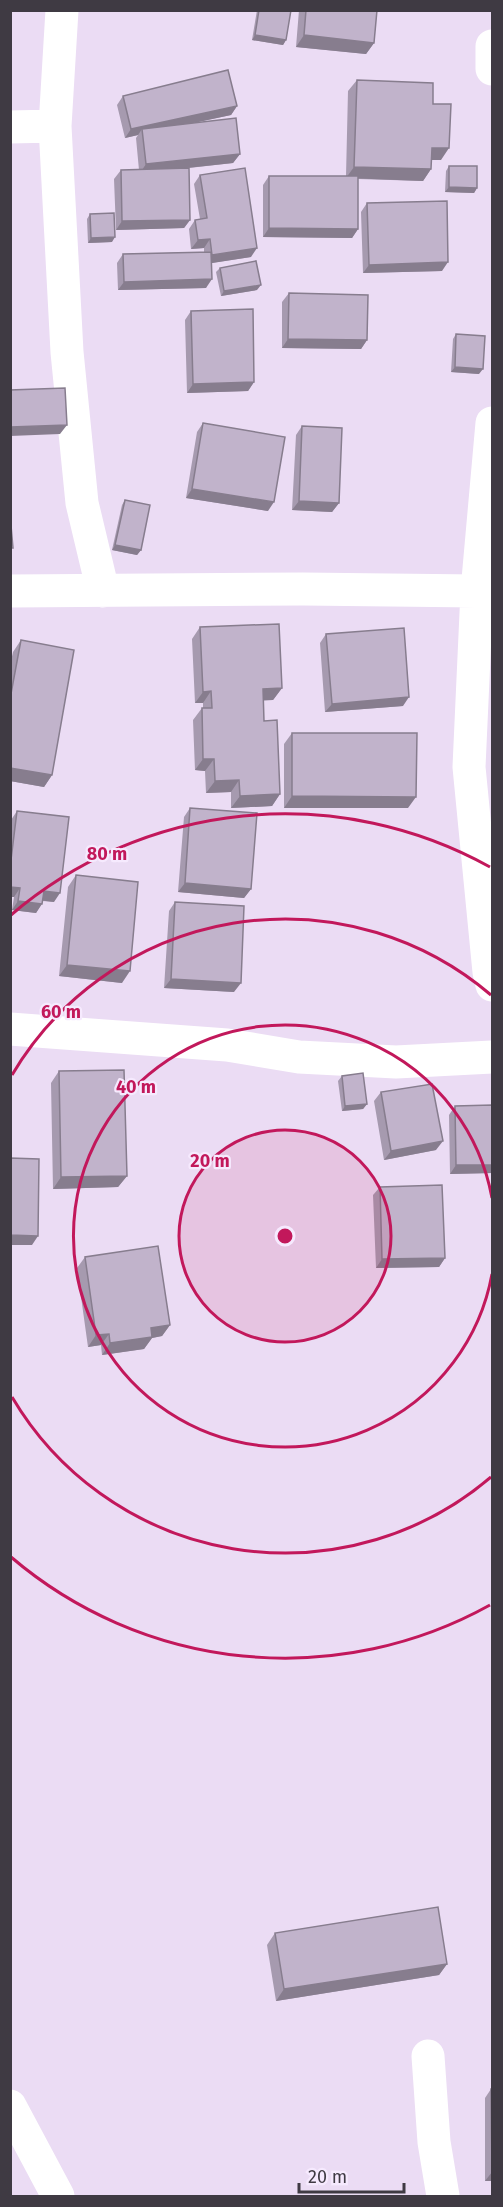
<svg xmlns="http://www.w3.org/2000/svg" width="503" height="2207" font-family="'Fira Sans',sans-serif">
	<rect width="100%" height="100%" fill="#ebdcf4"/>
	<g fill="none" stroke-linecap="round" stroke-linejoin="round">
		<path stroke="#fff" stroke-width="33" d="M 62,10 L 55,126 L 67,352 L 82,503 L 103,591
			M 492,46 L 492,69
			M 10,127 L 55,126
			M 492,423 L 477,591 L 469,767 L 489,972 L 492,985
			M 10,591 L 303,589 L 477,591
			M 10,1029 L 227,1045 L 299,1057 L 396,1062 L 492,1057
			M 428,2056 L 434,2142 L 443,2196
			M 10,2106 L 58,2196"/>
	</g>
	<path fill="#a69aaf" d="M 257,10 L 291,10 L 286,40 L 283,45 L 252,40 Z
		M 299,10 L 377,10 L 374,43 L 366,54 L 296,47 Z
		M 357,80 L 433,104 L 441,160 L 431,160 L 431,169 L 423,181 L 358,179 L 358,229 L 352,238 L 263,237 L 263,185 L 269,176 L 346,176 L 348,91 Z
		M 123,96 L 237,106 L 231,115 L 192,123 L 240,154 L 233,163 L 180,169 L 190,220 L 184,228 L 116,230 L 114,179 L 121,170 L 139,170 L 136,138 L 138,135 L 125,138 L 117,105 Z
		M 449,166 L 477,188 L 474,193 L 445,192 L 446,171 Z
		M 200,175 L 251,257 L 211,263 L 206,288 L 118,290 L 117,263 L 123,254 L 204,252 L 204,248 L 191,249 L 189,229 L 195,220 L 200,219 L 194,184 Z
		M 367,203 L 442,271 L 363,273 L 361,212 Z
		M 90,214 L 112,242 L 88,243 L 87,219 Z
		M 220,268 L 257,290 L 221,296 L 216,272 Z
		M 289,293 L 367,340 L 361,349 L 282,348 L 282,302 Z
		M 191,311 L 254,382 L 248,391 L 187,393 L 185,320 Z
		M 456,334 L 479,374 L 451,372 L 453,339 Z
		M 203,423 L 268,511 L 186,498 L 197,432 Z
		M 302,426 L 339,503 L 332,512 L 292,510 L 296,435 Z
		M 125,500 L 141,550 L 137,555 L 112,550 L 122,505 Z
		M 200,627 L 282,688 L 273,700 L 263,700 L 264,721 L 280,794 L 272,806 L 231,808 L 231,792 L 206,793 L 205,771 L 195,770 L 193,720 L 202,708 L 203,708 L 203,703 L 195,703 L 192,639 Z
		M 326,634 L 403,706 L 325,712 L 320,643 Z
		M 21,640 L 52,775 L 44,787 L 10,781 L 10,665 L 13,652 Z
		M 292,733 L 408,808 L 284,808 L 284,744 Z
		M 190,808 L 251,889 L 244,898 L 178,892 L 184,817 Z
		M 17,811 L 54,902 L 43,901 L 36,913 L 12,910 L 14,897 L 10,897 L 10,825 L 11,820 Z
		M 76,875 L 122,983 L 59,976 L 68,887 Z
		M 175,902 L 234,992 L 164,988 L 169,911 Z
		M 59,1071 L 127,1176 L 118,1187 L 53,1189 L 51,1083 Z
		M 342,1076 L 367,1104 L 363,1109 L 342,1111 L 338,1081 Z
		M 381,1092 L 436,1150 L 384,1160 L 374,1101 Z
		M 492,1105 L 492,1173 L 450,1174 L 449,1115 L 455,1106 Z
		M 380,1187 L 445,1258 L 439,1267 L 376,1268 L 373,1195 Z
		M 85,1257 L 170,1325 L 162,1336 L 152,1338 L 144,1349 L 102,1355 L 101,1345 L 88,1347 L 77,1268 Z
		M 275,1933 L 447,1964 L 439,1975 L 276,2001 L 267,1945 Z
		M 491,2089 L 492,2181 L 485,2181 L 485,2098 Z"/>
	<path fill="#877d8e" d="M 255,35 L 286,40 L 283,45 L 252,40 Z
		M 304,35 L 374,43 L 366,54 L 296,47 Z
		M 237,106 L 231,115 L 143,134 L 142,129 L 138,135 L 125,138 L 131,129 Z
		M 432,148 L 449,148 L 441,160 L 423,160 Z
		M 240,154 L 233,163 L 140,173 L 146,164 Z
		M 354,167 L 431,169 L 423,181 L 346,178 Z
		M 449,187 L 477,188 L 474,193 L 445,192 Z
		M 190,220 L 184,228 L 116,230 L 122,221 Z
		M 269,228 L 358,229 L 352,238 L 263,237 Z
		M 115,237 L 112,242 L 88,243 L 91,238 Z
		M 210,239 L 204,248 L 191,249 L 198,240 Z
		M 257,248 L 251,257 L 206,264 L 212,255 Z
		M 448,262 L 442,271 L 363,273 L 369,265 Z
		M 212,279 L 206,288 L 118,290 L 124,282 Z
		M 261,285 L 257,290 L 221,296 L 224,291 Z
		M 288,339 L 367,340 L 361,349 L 282,348 Z
		M 455,367 L 483,369 L 479,374 L 451,372 Z
		M 254,382 L 248,391 L 187,393 L 193,384 Z
		M 67,425 L 60,434 L 10,436 L 10,427 Z
		M 192,489 L 274,502 L 268,511 L 186,498 Z
		M 299,501 L 339,503 L 332,512 L 292,510 Z
		M 115,545 L 141,550 L 137,555 L 112,550 Z
		M 282,688 L 273,700 L 255,701 L 263,689 Z
		M 211,691 L 203,703 L 195,703 L 203,692 Z
		M 409,697 L 403,706 L 325,712 L 332,704 Z
		M 203,759 L 214,759 L 205,771 L 195,770 Z
		M 10,768 L 52,775 L 44,787 L 10,781 Z
		M 239,780 L 231,792 L 206,793 L 215,781 Z
		M 280,794 L 272,806 L 231,808 L 240,796 Z
		M 292,796 L 416,797 L 408,808 L 284,808 Z
		M 185,883 L 251,889 L 244,898 L 178,892 Z
		M 10,887 L 20,888 L 14,897 L 10,897 Z
		M 44,891 L 60,893 L 54,902 L 38,900 Z
		M 18,901 L 42,904 L 36,913 L 12,910 Z
		M 67,965 L 130,971 L 122,983 L 59,976 Z
		M 171,979 L 241,983 L 234,992 L 164,988 Z
		M 367,1104 L 363,1109 L 342,1111 L 345,1106 Z
		M 443,1141 L 436,1150 L 384,1160 L 391,1151 Z
		M 456,1165 L 492,1165 L 492,1173 L 450,1174 Z
		M 127,1176 L 118,1187 L 53,1189 L 61,1177 Z
		M 10,1235 L 38,1236 L 32,1245 L 10,1245 Z
		M 445,1258 L 439,1267 L 376,1268 L 382,1259 Z
		M 170,1325 L 162,1336 L 152,1338 L 144,1349 L 102,1355 L 110,1343 L 151,1328 Z
		M 109,1334 L 101,1345 L 88,1347 L 96,1335 Z
		M 447,1964 L 439,1975 L 276,2001 L 284,1989 Z
		M 492,2172 L 492,2181 L 485,2181 Z"/>
	<path fill="#c1b3cb" stroke="#877d8e" stroke-width="1.5" d="M 259,10 L 291,10 L 286,40 L 255,35 Z
		M 306,10 L 377,10 L 374,43 L 304,35 Z
		M 228,70 L 237,106 L 131,129 L 123,96 Z
		M 357,80 L 433,83 L 433,104 L 451,104 L 449,148 L 432,148 L 431,169 L 354,167 Z
		M 236,118 L 240,154 L 146,164 L 142,129 Z
		M 449,166 L 477,166 L 477,188 L 449,187 Z
		M 189,168 L 190,220 L 122,221 L 121,170 Z
		M 245,168 L 257,248 L 212,255 L 210,239 L 198,240 L 195,220 L 207,218 L 200,175 Z
		M 269,176 L 358,176 L 358,229 L 269,228 Z
		M 447,201 L 448,262 L 369,265 L 367,203 Z
		M 114,213 L 115,237 L 91,238 L 90,214 Z
		M 211,252 L 212,279 L 124,282 L 123,254 Z
		M 256,261 L 261,285 L 224,291 L 220,268 Z
		M 289,293 L 368,295 L 367,340 L 288,339 Z
		M 253,309 L 254,382 L 193,384 L 191,311 Z
		M 456,334 L 485,336 L 483,369 L 455,367 Z
		M 65,388 L 67,425 L 10,427 L 10,390 Z
		M 203,423 L 285,437 L 274,502 L 192,489 Z
		M 302,426 L 342,428 L 339,503 L 299,501 Z
		M 125,500 L 150,505 L 141,550 L 115,545 Z
		M 10,514 L 13,548 L 10,548 Z
		M 279,624 L 282,688 L 263,689 L 264,721 L 277,720 L 280,794 L 240,796 L 239,780 L 215,781 L 214,759 L 203,759 L 202,708 L 212,708 L 211,691 L 203,692 L 200,627 Z
		M 404,628 L 409,697 L 332,704 L 326,634 Z
		M 21,640 L 74,650 L 52,775 L 10,768 L 10,699 Z
		M 292,733 L 417,733 L 416,797 L 292,796 Z
		M 190,808 L 257,813 L 251,889 L 185,883 Z
		M 17,811 L 69,817 L 60,893 L 44,891 L 42,904 L 18,901 L 20,888 L 10,887 L 10,868 Z
		M 76,875 L 138,882 L 130,971 L 67,965 Z
		M 175,902 L 244,906 L 241,983 L 171,979 Z
		M 124,1070 L 127,1176 L 61,1177 L 59,1071 Z
		M 363,1073 L 367,1104 L 345,1106 L 342,1076 Z
		M 432,1084 L 443,1141 L 391,1151 L 381,1092 Z
		M 492,1105 L 492,1165 L 456,1165 L 455,1106 Z
		M 10,1158 L 39,1159 L 38,1236 L 10,1235 Z
		M 442,1185 L 445,1258 L 382,1259 L 380,1187 Z
		M 158,1246 L 170,1325 L 151,1328 L 152,1337 L 110,1343 L 109,1334 L 96,1335 L 85,1257 Z
		M 438,1907 L 447,1964 L 284,1989 L 275,1933 Z
		M 491,2089 L 492,2089 L 492,2172 Z"/>
	<circle cx="285" cy="1236" r="106" fill="#c2185b" fill-opacity=".12"/>
	<g fill="none" stroke="#c2185b" stroke-width="3">
		<circle cx="285" cy="1236" r="106"/>
		<path d="M492 1274A211 211 0 1 1 492 1198"/>
		<path d="M491 1477A317 317 0 0 1 12 1397M12 1075A317 317 0 0 1 491 995"/>
		<path d="M490 1605A422 422 0 0 1 11 1557M11 915A422 422 0 0 1 490 867"/>
	</g>
	<circle cx="285" cy="1236" r="9" fill="#c2185b" stroke="#f6eafe" stroke-width="3"/>
	<g font-size="18" text-anchor="middle" font-weight="bold" fill="#c2185b" stroke="#f6eafe" stroke-width="4.5" stroke-linejoin="round" paint-order="stroke">
		<text x="107" y="860">80 m</text>
		<text x="61" y="1018">60 m</text>
		<text x="136" y="1093">40 m</text>
		<text x="210" y="1167">20 m</text>
	</g>
	<rect width="503" height="2207" fill="none" stroke="#3f3a43" stroke-width="24"/>
	<path d="M299 2183v9h105v-9" fill="none" stroke="#3f3a43" stroke-width="3"/>
	<text x="308" y="2183" font-size="18" fill="#3f3a43" stroke="#f6eafe" stroke-width="4.5" paint-order="stroke">20 m</text>
</svg>
